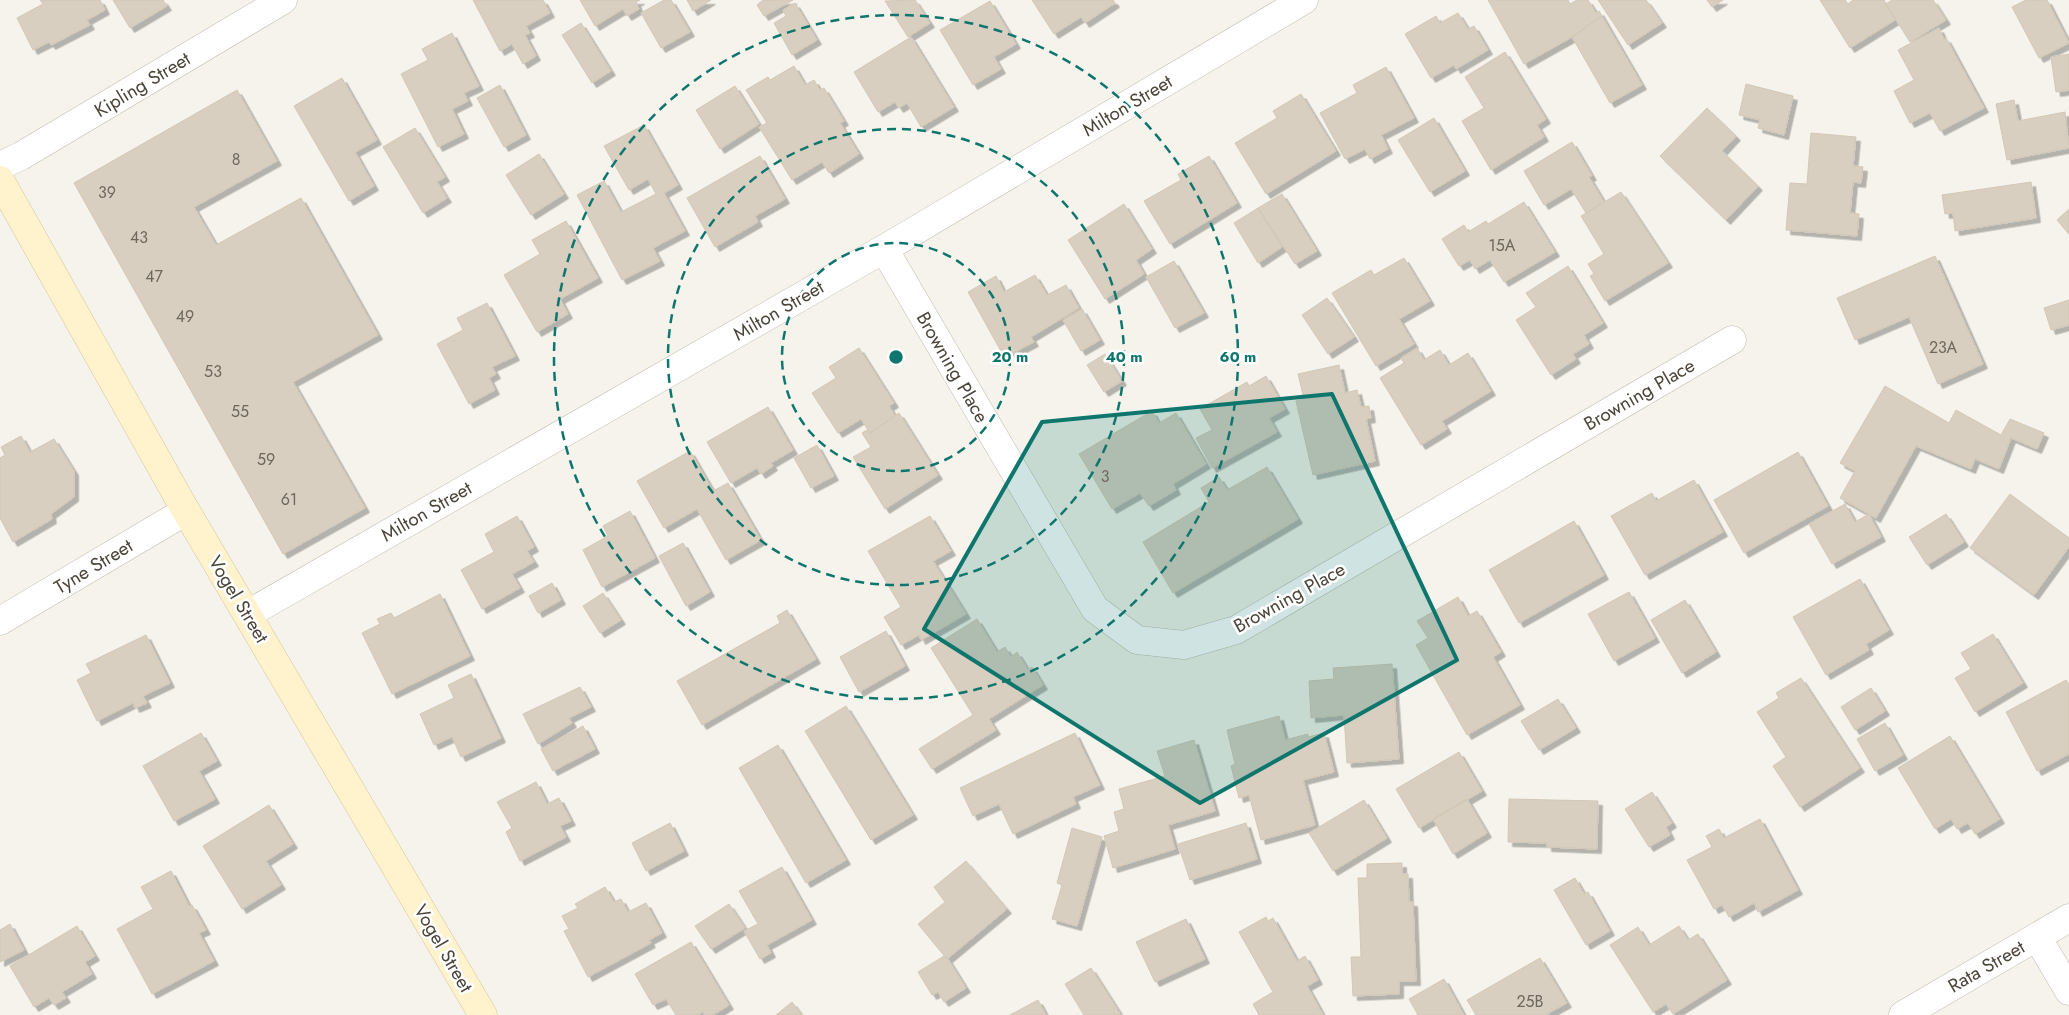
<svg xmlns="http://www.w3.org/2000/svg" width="2069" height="1015" font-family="Jost,sans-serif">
	<defs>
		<filter id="shadow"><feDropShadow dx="4.5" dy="4.5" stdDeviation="0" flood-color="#0004"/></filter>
	</defs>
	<rect width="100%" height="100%" fill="#f6f3ec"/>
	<path fill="#d8cfc1" stroke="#d3c7b4" filter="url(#shadow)" d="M 40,0 L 100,0 L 105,10 L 87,20 L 90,25 L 51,45 L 49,42 L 33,50 L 17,18 L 43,4 Z
		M 113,0 L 163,0 L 167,6 L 130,28 Z
		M 473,0 L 543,0 L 550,13 L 526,26 L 530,33 L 525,35 L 536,56 L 523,64 L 512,44 L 500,51 Z
		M 580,0 L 640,0 L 636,2 L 639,9 L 627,16 L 623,9 L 595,26 Z
		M 664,0 L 671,0 L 690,32 L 661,48 L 641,13 Z
		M 687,0 L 711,0 L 693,11 Z
		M 763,0 L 793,0 L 764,16 L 757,5 Z
		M 915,0 L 930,23 L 908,37 L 885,1 Z
		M 1032,0 L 1113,0 L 1115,3 L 1085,23 L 1081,17 L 1054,34 Z
		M 1488,0 L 1568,0 L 1570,4 L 1577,0 L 1588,0 L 1596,13 L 1599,11 L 1602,16 L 1572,37 L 1524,64 Z
		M 1598,0 L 1646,0 L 1662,23 L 1628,45 Z
		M 1707,0 L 1723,0 L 1712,7 Z
		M 1820,0 L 1845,0 L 1848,4 L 1853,0 L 1884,0 L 1895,20 L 1850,48 Z
		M 1892,0 L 1933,0 L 1946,20 L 1910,42 L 1886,4 Z
		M 2026,0 L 2047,0 L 2069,43 L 2039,58 L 2012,7 Z
		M 990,1 L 1016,44 L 994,57 L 1001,69 L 973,85 L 940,30 Z
		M 795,3 L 817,40 L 792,55 L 774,23 L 786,16 L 783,10 Z
		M 1458,13 L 1468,29 L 1474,26 L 1488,50 L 1456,69 L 1454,65 L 1431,78 L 1405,34 L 1436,16 L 1440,23 Z
		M 1602,16 L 1642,85 L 1610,103 L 1572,37 Z
		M 581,23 L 611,71 L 592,83 L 562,35 Z
		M 1939,28 L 1944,39 L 1946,38 L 1984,108 L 1940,131 L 1930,113 L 1910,123 L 1894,91 L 1914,80 L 1898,50 Z
		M 452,33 L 479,86 L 464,93 L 468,101 L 452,109 L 464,134 L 438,147 L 401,74 L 428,60 L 422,49 Z
		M 911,37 L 954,107 L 921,127 L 907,103 L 899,108 L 895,102 L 878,112 L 854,72 Z
		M 1505,52 L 1546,119 L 1537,125 L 1544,137 L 1491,170 L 1462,121 L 1484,108 L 1465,77 Z
		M 2069,54 L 2069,90 L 2056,92 L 2051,57 Z
		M 794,66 L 805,85 L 814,80 L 820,90 L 824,88 L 844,121 L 840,123 L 859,154 L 829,173 L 822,162 L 792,180 L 759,127 L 767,123 L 746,90 L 768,77 L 770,80 Z
		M 1386,67 L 1414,118 L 1381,135 L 1388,149 L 1370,159 L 1365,149 L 1345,159 L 1320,113 L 1357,93 L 1353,85 Z
		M 342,78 L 377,140 L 355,152 L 374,186 L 349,201 L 294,106 Z
		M 1746,84 L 1793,96 L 1784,135 L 1758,128 L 1760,120 L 1739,115 Z
		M 500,85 L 526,135 L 504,147 L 477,98 Z
		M 735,86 L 759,124 L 720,149 L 696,110 Z
		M 237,90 L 277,161 L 194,207 L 216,245 L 301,198 L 378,335 L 293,382 L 365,508 L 283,554 L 74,183 Z
		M 1301,94 L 1336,151 L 1266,194 L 1235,143 L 1277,118 L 1273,111 Z
		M 2014,100 L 2018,121 L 2065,112 L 2069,148 L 2007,160 L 1996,104 Z
		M 1707,108 L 1736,136 L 1722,151 L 1758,186 L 1726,220 L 1660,156 Z
		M 1434,118 L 1465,171 L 1430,192 L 1398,140 Z
		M 644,125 L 678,185 L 664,193 L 685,231 L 653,248 L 660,261 L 622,280 L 577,195 L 604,181 L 621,212 L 656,194 L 648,179 L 629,190 L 604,146 Z
		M 415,128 L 445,177 L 437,182 L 447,198 L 423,213 L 383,147 Z
		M 1811,133 L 1856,137 L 1853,166 L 1863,167 L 1861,183 L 1853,182 L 1850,213 L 1859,214 L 1857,236 L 1786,230 L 1790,183 L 1807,184 Z
		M 1572,142 L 1592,176 L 1589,177 L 1604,202 L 1586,213 L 1571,189 L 1544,205 L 1524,171 Z
		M 539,154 L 564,194 L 531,215 L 506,175 Z
		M 760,156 L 785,199 L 755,216 L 758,222 L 715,247 L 687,198 Z
		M 1209,156 L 1237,203 L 1170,244 L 1144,201 L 1181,180 L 1178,174 Z
		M 2031,182 L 2036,218 L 1955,231 L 1953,213 L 1945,214 L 1942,195 Z
		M 1621,192 L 1668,263 L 1605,301 L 1590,276 L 1594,274 L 1588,264 L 1604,254 L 1581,216 Z
		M 1282,194 L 1317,251 L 1295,264 L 1258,208 Z
		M 1524,202 L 1555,252 L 1504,282 L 1490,260 L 1475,269 L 1470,260 L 1459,266 L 1442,239 L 1464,225 L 1468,232 L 1486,221 L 1488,224 Z
		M 1124,204 L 1152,249 L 1136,260 L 1144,274 L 1105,299 L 1068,240 Z
		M 1258,208 L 1282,247 L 1258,263 L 1234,223 Z
		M 2069,209 L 2069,234 L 2057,220 Z
		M 566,221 L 598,278 L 560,299 L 568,314 L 537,332 L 504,275 L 540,254 L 532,240 Z
		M 1935,256 L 1983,364 L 1938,384 L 1909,317 L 1855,340 L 1837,298 Z
		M 1404,258 L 1430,301 L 1399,319 L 1414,344 L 1376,366 L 1332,293 L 1371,270 L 1374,275 Z
		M 1174,261 L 1204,313 L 1175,328 L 1146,277 Z
		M 1568,266 L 1603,323 L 1584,335 L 1589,344 L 1573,354 L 1576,359 L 1551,375 L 1516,320 L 1536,307 L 1526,293 Z
		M 1035,275 L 1047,295 L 1066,285 L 1079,308 L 1031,337 L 1034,342 L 1011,354 L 1008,349 L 1002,353 L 968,292 L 996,276 L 1004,292 Z
		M 1327,298 L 1354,337 L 1328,354 L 1302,315 Z
		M 2069,300 L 2069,325 L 2051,330 L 2044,308 Z
		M 487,303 L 515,356 L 492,367 L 496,374 L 489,378 L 495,390 L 469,404 L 437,344 L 463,330 L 457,318 Z
		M 1082,309 L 1100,340 L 1081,351 L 1063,320 Z
		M 859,348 L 894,403 L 889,406 L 895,416 L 870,433 L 861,419 L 838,433 L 812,393 L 836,378 L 829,367 Z
		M 1417,348 L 1424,360 L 1440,350 L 1449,365 L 1468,353 L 1491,391 L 1442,421 L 1447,429 L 1421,445 L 1380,378 L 1404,363 L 1401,358 Z
		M 1105,354 L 1122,381 L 1104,392 L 1087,365 Z
		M 1339,365 L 1345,393 L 1357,390 L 1361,407 L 1369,406 L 1371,418 L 1366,419 L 1375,461 L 1313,475 L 1296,401 L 1304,399 L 1298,374 Z
		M 1266,376 L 1285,409 L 1269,418 L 1277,432 L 1212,468 L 1196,438 L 1212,430 L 1200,409 L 1247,382 L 1249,386 Z
		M 1885,386 L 1949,423 L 1956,410 L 2001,435 L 2010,419 L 2044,433 L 2037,449 L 2011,438 L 1999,469 L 1975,459 L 1971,469 L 1916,446 L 1876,518 L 1840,498 L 1855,471 L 1840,463 Z
		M 768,407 L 793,450 L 771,463 L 773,466 L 761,474 L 757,468 L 731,483 L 707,442 Z
		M 1152,411 L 1159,423 L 1176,413 L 1206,464 L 1173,484 L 1176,490 L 1149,506 L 1140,493 L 1112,509 L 1079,454 Z
		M 899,413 L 938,475 L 885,509 L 853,457 L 871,447 L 862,433 L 867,430 L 870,433 Z
		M 21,436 L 30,452 L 54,439 L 74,471 L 74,497 L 51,514 L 52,519 L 13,542 L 0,518 L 0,458 L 5,455 L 1,447 Z
		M 817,445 L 834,476 L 811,488 L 794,458 Z
		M 690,451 L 713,491 L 728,483 L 761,540 L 726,560 L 697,509 L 664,528 L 637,481 Z
		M 1798,452 L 1828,506 L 1744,553 L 1714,500 Z
		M 1267,467 L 1298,519 L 1173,593 L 1143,542 L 1209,502 L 1201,488 L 1219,477 L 1227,490 Z
		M 1694,480 L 1723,532 L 1645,575 L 1611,516 L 1652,493 L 1656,501 Z
		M 2010,494 L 2069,538 L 2069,547 L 2034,595 L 1970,548 Z
		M 1845,504 L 1855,522 L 1869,514 L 1881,537 L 1832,564 L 1809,524 Z
		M 630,511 L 655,558 L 602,587 L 583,550 L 608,536 L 603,526 Z
		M 1946,514 L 1964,542 L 1927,565 L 1909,537 Z
		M 517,516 L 534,547 L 527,551 L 534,562 L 512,574 L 520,588 L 482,609 L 461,570 L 494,552 L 485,534 Z
		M 930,516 L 951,551 L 933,561 L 966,614 L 921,640 L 919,635 L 901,645 L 884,617 L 901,607 L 868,551 Z
		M 1574,521 L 1604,575 L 1519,623 L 1489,570 Z
		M 683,543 L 710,592 L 686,606 L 659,556 Z
		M 1860,579 L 1889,630 L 1866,644 L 1869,650 L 1826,675 L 1793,617 Z
		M 552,583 L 561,600 L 538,613 L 529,596 Z
		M 1629,592 L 1655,638 L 1614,661 L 1588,614 Z
		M 603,593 L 621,620 L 600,633 L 583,606 Z
		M 440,594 L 470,656 L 392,694 L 362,633 L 380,624 L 377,619 L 391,613 L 394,618 Z
		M 1458,597 L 1468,616 L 1477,611 L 1501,652 L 1493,657 L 1520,705 L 1467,735 L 1416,645 L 1428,638 L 1417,621 Z
		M 1685,600 L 1716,652 L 1682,673 L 1651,620 Z
		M 787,610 L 816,659 L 702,725 L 677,681 L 780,623 L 777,616 Z
		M 977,619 L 997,652 L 1005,647 L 1011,657 L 1017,652 L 1028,670 L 1032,667 L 1043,685 L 989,719 L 996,730 L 932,769 L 919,749 L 973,715 L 931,648 Z
		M 886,631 L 905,666 L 859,692 L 840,657 Z
		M 1993,634 L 2023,683 L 1975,712 L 1955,678 L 1971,669 L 1961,653 Z
		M 146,635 L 170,683 L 143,696 L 147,703 L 135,708 L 133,703 L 97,721 L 77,680 L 91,673 L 86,664 Z
		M 1392,664 L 1399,759 L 1347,763 L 1344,715 L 1311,718 L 1309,681 L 1334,679 L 1333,668 Z
		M 471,674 L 501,738 L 461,757 L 452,737 L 434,745 L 420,714 L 454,698 L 448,685 Z
		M 1801,678 L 1860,768 L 1800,807 L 1773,766 L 1786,757 L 1757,712 L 1779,698 L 1776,693 Z
		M 2066,680 L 2069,684 L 2069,754 L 2037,771 L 2006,712 Z
		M 580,687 L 591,707 L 569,718 L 572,723 L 538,744 L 523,714 Z
		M 1871,688 L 1885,711 L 1855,730 L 1841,707 Z
		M 1558,699 L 1576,728 L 1539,750 L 1521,721 Z
		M 846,706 L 913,815 L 871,840 L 805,731 Z
		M 1279,716 L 1285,740 L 1308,734 L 1308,737 L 1324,733 L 1334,772 L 1303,780 L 1315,825 L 1261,840 L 1249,795 L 1239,798 L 1231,766 L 1235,764 L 1227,730 Z
		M 1885,723 L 1903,755 L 1875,771 L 1857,739 Z
		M 583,726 L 595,749 L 553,771 L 541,749 Z
		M 201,733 L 217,761 L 199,771 L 215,799 L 174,821 L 143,766 Z
		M 1075,733 L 1100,785 L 1073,797 L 1076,804 L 1013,834 L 999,804 L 973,816 L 960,788 Z
		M 1950,736 L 2000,819 L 1975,834 L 1968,823 L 1957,829 L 1951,819 L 1935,829 L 1898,768 Z
		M 1194,740 L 1215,811 L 1168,825 L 1175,849 L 1113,868 L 1104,836 L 1119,831 L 1114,812 L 1124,809 L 1119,789 L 1165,776 L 1157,751 Z
		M 778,745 L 846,860 L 806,883 L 739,768 Z
		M 1459,752 L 1482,791 L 1419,828 L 1396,789 Z
		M 536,782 L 547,804 L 559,798 L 571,821 L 560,826 L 566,837 L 520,861 L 506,832 L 512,828 L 497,802 Z
		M 1652,792 L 1672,823 L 1666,827 L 1670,835 L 1649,847 L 1625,809 Z
		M 1467,799 L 1487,833 L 1453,854 L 1433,819 Z
		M 1509,799 L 1598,801 L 1597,849 L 1547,847 L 1547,843 L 1508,842 Z
		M 1364,800 L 1387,838 L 1333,871 L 1309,833 Z
		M 269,805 L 293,844 L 266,861 L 281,885 L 242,909 L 203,846 Z
		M 1760,819 L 1798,890 L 1758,912 L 1754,903 L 1729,917 L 1722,905 L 1714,909 L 1687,860 L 1712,847 L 1706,836 L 1719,829 L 1724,838 Z
		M 670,823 L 684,851 L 646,871 L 632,843 Z
		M 1246,823 L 1257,859 L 1190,880 L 1178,844 Z
		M 1072,828 L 1102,837 L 1077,926 L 1052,919 L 1062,885 L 1057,883 Z
		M 966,861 L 1007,909 L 947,959 L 918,924 L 945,902 L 934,887 Z
		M 1402,863 L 1402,874 L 1408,874 L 1409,902 L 1413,902 L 1416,981 L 1399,981 L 1399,994 L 1353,996 L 1351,957 L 1361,957 L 1358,878 L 1367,878 L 1367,864 Z
		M 782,867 L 812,920 L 767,945 L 771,953 L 760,959 L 744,931 L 758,924 L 739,891 Z
		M 171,871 L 189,906 L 192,905 L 206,930 L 199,933 L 214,961 L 152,994 L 117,929 L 153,909 L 141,887 Z
		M 1575,878 L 1584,894 L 1588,892 L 1610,931 L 1586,945 L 1554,890 Z
		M 605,887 L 614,902 L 621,899 L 628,912 L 646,903 L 662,933 L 649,940 L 651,943 L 588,977 L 564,931 L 569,929 L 562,916 L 578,908 L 575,904 Z
		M 729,904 L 745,928 L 711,949 L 695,926 Z
		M 1266,917 L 1268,921 L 1273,918 L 1297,961 L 1305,956 L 1318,980 L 1307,986 L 1323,1015 L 1259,1015 L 1253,1004 L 1273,992 L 1239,932 Z
		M 1186,919 L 1205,959 L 1155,982 L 1136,942 Z
		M 10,924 L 24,950 L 0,962 L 0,930 Z
		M 77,926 L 95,956 L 85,962 L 92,974 L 62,992 L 66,998 L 54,1005 L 49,998 L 34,1007 L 10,966 Z
		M 1679,926 L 1688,940 L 1698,934 L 1727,980 L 1673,1014 L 1666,1004 L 1653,1012 L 1610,945 L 1638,927 L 1649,945 Z
		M 691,942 L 729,1005 L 713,1015 L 704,1015 L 703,1012 L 697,1015 L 676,1015 L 666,999 L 653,1005 L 635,974 Z
		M 944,956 L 948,959 L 966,988 L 944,1002 L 938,992 L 932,995 L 918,972 Z
		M 1540,958 L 1567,1003 L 1545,1015 L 1476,1015 L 1467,1000 Z
		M 1091,968 L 1121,1015 L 1084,1015 L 1065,984 Z
		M 1444,979 L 1464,1015 L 1418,1015 L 1409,999 Z
		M 1038,1000 L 1046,1015 L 1010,1015 Z
		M 792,1002 L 802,1015 L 776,1015 Z"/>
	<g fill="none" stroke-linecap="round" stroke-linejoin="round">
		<defs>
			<path id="street" d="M 0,166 L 21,156 L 283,0
				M 884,249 L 1095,609 L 1137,640 L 1184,645 L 1236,630 L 1732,340
				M 248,614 L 884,249 L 1304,0
				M 0,621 L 186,511
				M 2037,937 L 2069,991
				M 1903,1015 L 2069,918"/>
			<path id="secondary" d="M 0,180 L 186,511 L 483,1015"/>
		</defs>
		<use href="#street" stroke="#c2bbae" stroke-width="29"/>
		<use href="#secondary" stroke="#d6c79b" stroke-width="29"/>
		<use href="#street" stroke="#fff" stroke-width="28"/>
		<use href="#secondary" stroke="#fff3cd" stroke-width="28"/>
	</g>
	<path fill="#0f766e" fill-opacity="0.2" stroke="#0f766e" stroke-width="4" stroke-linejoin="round" d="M 1332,394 L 1457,660 L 1200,803 L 924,629 L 1042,422 Z"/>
	<g fill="none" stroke="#0f766e" stroke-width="2.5" stroke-dasharray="9 6">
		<circle cx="896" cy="357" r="114"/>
		<circle cx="896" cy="357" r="228"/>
		<circle cx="896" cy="357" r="342"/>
	</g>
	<g text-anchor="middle" stroke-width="5" stroke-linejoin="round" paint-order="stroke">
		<g font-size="16" fill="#6e675b">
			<text x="236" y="165">8</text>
			<text x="107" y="198">39</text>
			<text x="139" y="243">43</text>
			<text x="1502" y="251">15A</text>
			<text x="154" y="282">47</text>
			<text x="185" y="322">49</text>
			<text x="1943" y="353">23A</text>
			<text x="213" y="377">53</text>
			<text x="240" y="417">55</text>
			<text x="266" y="465">59</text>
			<text x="1105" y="482">3</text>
			<text x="289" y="505">61</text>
			<text x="1530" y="1007">25B</text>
		</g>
		<g font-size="19" fill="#4b4439" stroke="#fff">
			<text transform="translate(142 84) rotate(-31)" y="7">Kipling Street</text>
			<text transform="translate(1127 105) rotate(-31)" y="7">Milton Street</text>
			<text transform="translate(778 310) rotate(-30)" y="7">Milton Street</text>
			<text transform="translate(953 367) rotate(60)" y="7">Browning Place</text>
			<text transform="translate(1639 394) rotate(-30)" y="7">Browning Place</text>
			<text transform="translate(426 511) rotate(-30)" y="7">Milton Street</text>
			<text transform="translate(93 566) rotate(-31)" y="7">Tyne Street</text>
			<text transform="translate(1289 597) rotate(-29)" y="7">Browning Place</text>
			<text transform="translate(239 599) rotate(59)" y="7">Vogel Street</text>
			<text transform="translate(444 948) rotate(60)" y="7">Vogel Street</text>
			<text transform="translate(1986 966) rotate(-30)" y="7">Rata Street</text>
		</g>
	</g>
	<circle cx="896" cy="357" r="8" fill="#0f766e" stroke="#fff" stroke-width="2.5"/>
	<g font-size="15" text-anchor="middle" font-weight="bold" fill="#0f766e" stroke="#fff" stroke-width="5" stroke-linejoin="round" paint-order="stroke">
		<text x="1010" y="362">20 m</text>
		<text x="1124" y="362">40 m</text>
		<text x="1238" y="362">60 m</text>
	</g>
</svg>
